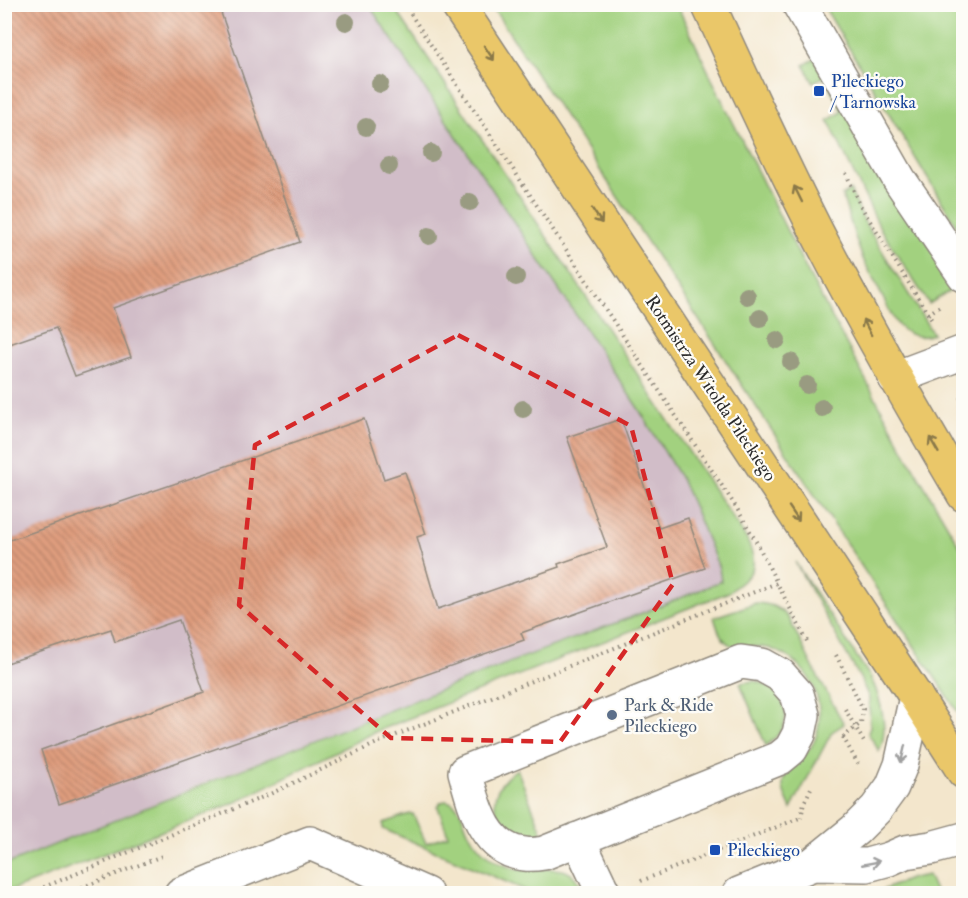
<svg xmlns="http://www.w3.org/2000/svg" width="968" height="898" font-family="'IM FELL Double Pica',serif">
	<defs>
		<pattern id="building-back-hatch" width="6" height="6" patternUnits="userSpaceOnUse" patternTransform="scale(1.5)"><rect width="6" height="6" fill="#df9d7e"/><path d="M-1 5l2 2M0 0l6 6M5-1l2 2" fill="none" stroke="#b58067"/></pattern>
	</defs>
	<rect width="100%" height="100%" fill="#fdfcf7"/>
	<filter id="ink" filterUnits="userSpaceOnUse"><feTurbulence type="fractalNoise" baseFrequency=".0167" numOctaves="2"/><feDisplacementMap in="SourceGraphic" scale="12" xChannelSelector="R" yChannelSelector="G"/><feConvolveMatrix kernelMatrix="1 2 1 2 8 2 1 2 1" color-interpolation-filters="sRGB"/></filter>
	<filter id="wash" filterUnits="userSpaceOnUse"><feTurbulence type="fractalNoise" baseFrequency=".008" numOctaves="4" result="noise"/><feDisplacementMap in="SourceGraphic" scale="24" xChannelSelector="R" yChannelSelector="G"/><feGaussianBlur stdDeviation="1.35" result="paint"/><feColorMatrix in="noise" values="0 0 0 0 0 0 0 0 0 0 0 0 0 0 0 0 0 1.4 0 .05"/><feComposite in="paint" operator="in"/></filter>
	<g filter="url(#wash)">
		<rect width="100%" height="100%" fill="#f3e6cc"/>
		<path fill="#d1bdc8" d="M 5,5 L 369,5 L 640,411 L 681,479 L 695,510 L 719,568 L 721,581 L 677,600 L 534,653 L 204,783 L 5,865 Z"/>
		<path fill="#a2d17f" stroke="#667e55" stroke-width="1.5" d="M 369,5 L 393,5 L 746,538 C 760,568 754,573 729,592 L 377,731 L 236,802 L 5,893 L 5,865 C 170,797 335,732 501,666 C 574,637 649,613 721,581 L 719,568 L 695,510 L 681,479 L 640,411 Z
			M 491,5 L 677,5 L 720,96 L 808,273 L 908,458 L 963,552 L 963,720 Z
			M 823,5 L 963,5 L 963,236 L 954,222 Z
			M 816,58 L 955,288 L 929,304 L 881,230 L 828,120 L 842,112 L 824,77 L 813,82 L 804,65 Z
			M 850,190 L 865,223 L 933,334 C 922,339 908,336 899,326 C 892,319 888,307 883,298 C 877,285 870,273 864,261 C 855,240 849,216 842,195 Z
			M 795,562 L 871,678 C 880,697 890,731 879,751 L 868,733 L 870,726 L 869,698 L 860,678 Z
			M 756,603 C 771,604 777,606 788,617 L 817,675 L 844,724 L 832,732 L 791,809 C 788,802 782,792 783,783 C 784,772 798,764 805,755 C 822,737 823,708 813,686 C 804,666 783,649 761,647 C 751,645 738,650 729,644 C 720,639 717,627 714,617 Z
			M 753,681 C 775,683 792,706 783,728 C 779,735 772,741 766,746 L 740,683 Z
			M 517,769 L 543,834 C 538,835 533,837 529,837 C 509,836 493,818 495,799 C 497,785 507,776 517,769 Z
			M 446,801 C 463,805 462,820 469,833 C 476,846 486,856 499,863 C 506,866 513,869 521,870 C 550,871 570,859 585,893 L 532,893 L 383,829 L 383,823 C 393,821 402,814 413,814 L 426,843 L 448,835 L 438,807 L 441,802 Z
			M 928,875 L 936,893 L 875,893 L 912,878 Z"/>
		<g id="blocks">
			<path fill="url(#building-back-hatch)" d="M 4,4 L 218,4 L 300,242 L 113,308 L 131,357 L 75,376 L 56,328 L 4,346 Z
				M 364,419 L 384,479 L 405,472 L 426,534 L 417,537 L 438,609 L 559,567 L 558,564 L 607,547 L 567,437 L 621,419 L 659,528 L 688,518 L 705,568 L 521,633 L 524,640 L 59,804 L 41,750 L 204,692 L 179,620 L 115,642 L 111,629 L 4,664 L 4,542 Z"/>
		</g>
	</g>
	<g filter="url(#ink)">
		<use href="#blocks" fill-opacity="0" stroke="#8f887c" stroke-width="1.5"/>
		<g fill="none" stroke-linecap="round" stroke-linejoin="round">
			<defs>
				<path id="minor" d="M 799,4 L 899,179 L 964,275
					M 895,378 L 964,352
					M 741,662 L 762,665 L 780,675 L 797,694 L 803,715 L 799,734 L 791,749 L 780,758 L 544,853 C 538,854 531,855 525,854 C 484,851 474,804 465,772 Z
					M 578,839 L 604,894
					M 813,864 L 867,865 L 889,859 L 905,852 L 931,848 L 964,839
					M 181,894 L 310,843 L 426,894
					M 739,894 L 813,864 L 855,830 L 876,809 L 892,787 L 901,765 L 916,697"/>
				<path id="major" d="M 457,4 L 916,697 L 964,772
					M 708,4 C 746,86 783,168 825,248 C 869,332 916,414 964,495"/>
			</defs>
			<use href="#minor" stroke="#8f887c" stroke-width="36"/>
			<use href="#major" stroke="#8f887c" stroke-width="36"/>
			<path stroke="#8f887c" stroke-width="4" stroke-dasharray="1.5 4.5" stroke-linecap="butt" d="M 404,4 L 736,507 L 757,543 L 777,583
				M 846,173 L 860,205 L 933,322
				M 928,314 L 940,306
				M 960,397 L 964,406
				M 836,655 L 863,709 L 861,723 L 841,739
				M 845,709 L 864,742
				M 843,737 L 858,764
				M 801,818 L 804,803 L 812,786
				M 641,881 L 802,817
				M 27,894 L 268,795 L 379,742 L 777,583 L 809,645
				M 65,894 L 162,856"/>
			<use href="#minor" stroke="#fff" stroke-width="33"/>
			<use href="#major" stroke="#eac769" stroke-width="33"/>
		</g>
		<g fill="#999b81">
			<circle cx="346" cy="22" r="9"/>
			<circle cx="380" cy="84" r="9"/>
			<circle cx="366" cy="127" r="9"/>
			<circle cx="431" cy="153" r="9"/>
			<circle cx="389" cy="166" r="9"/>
			<circle cx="470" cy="202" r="9"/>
			<circle cx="429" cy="236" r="9"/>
			<circle cx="516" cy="277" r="9"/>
			<circle cx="747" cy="296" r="9"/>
			<circle cx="760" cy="318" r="9"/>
			<circle cx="777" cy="340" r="9"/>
			<circle cx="791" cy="362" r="9"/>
			<circle cx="807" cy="385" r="9"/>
			<circle cx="822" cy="408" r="9"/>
			<circle cx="523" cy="409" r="9"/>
		</g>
		<defs><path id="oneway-shaft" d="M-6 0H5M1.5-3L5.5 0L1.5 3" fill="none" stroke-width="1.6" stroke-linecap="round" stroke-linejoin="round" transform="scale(1.5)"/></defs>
		<g stroke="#8a794a">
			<use href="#oneway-shaft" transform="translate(489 53) rotate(56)"/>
			<use href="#oneway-shaft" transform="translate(798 194) rotate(-116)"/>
			<use href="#oneway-shaft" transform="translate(597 216) rotate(56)"/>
			<use href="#oneway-shaft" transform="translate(867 327) rotate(-118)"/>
			<use href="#oneway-shaft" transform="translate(934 445) rotate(-120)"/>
			<use href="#oneway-shaft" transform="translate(794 514) rotate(56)"/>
		</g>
		<g stroke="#a0a0a0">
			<use href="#oneway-shaft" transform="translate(903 754) rotate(103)"/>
			<use href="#oneway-shaft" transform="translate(871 863) rotate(-11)"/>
		</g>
	</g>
	<path fill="none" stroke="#d62828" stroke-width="4.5" stroke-dasharray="12 8" stroke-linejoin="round" d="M 458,335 L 631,426 L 673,584 L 560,742 L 391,738 L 239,605 L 255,445 Z"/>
	<g fill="#1a4fb4" stroke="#fdfcf7" stroke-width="2">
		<rect x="813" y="85" width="12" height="12" rx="3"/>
		<rect x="709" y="844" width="12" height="12" rx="3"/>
	</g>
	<circle fill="#5c6f8a" stroke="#fdfcf7" stroke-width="2" cx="612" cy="715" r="6"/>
	<g text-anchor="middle" stroke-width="4.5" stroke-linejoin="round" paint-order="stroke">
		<g font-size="18" fill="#164399" stroke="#fdfcf7" text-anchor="start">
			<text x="831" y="87">Pileckiego<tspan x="831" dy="21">/ Tarnowska</tspan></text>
			<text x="727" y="856">Pileckiego</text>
		</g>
		<g font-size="18" fill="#2b2b2b" stroke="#fdfcf7">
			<text transform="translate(711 388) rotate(56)" y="6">Rotmistrza Witolda Pileckiego</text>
		</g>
		<g font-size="18" fill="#4e5e75" stroke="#fdfcf7" text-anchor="start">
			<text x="624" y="711">Park &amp; Ride<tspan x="624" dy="21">Pileckiego</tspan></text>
		</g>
	</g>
	<rect width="968" height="898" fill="none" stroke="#fdfcf7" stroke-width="24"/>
</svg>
